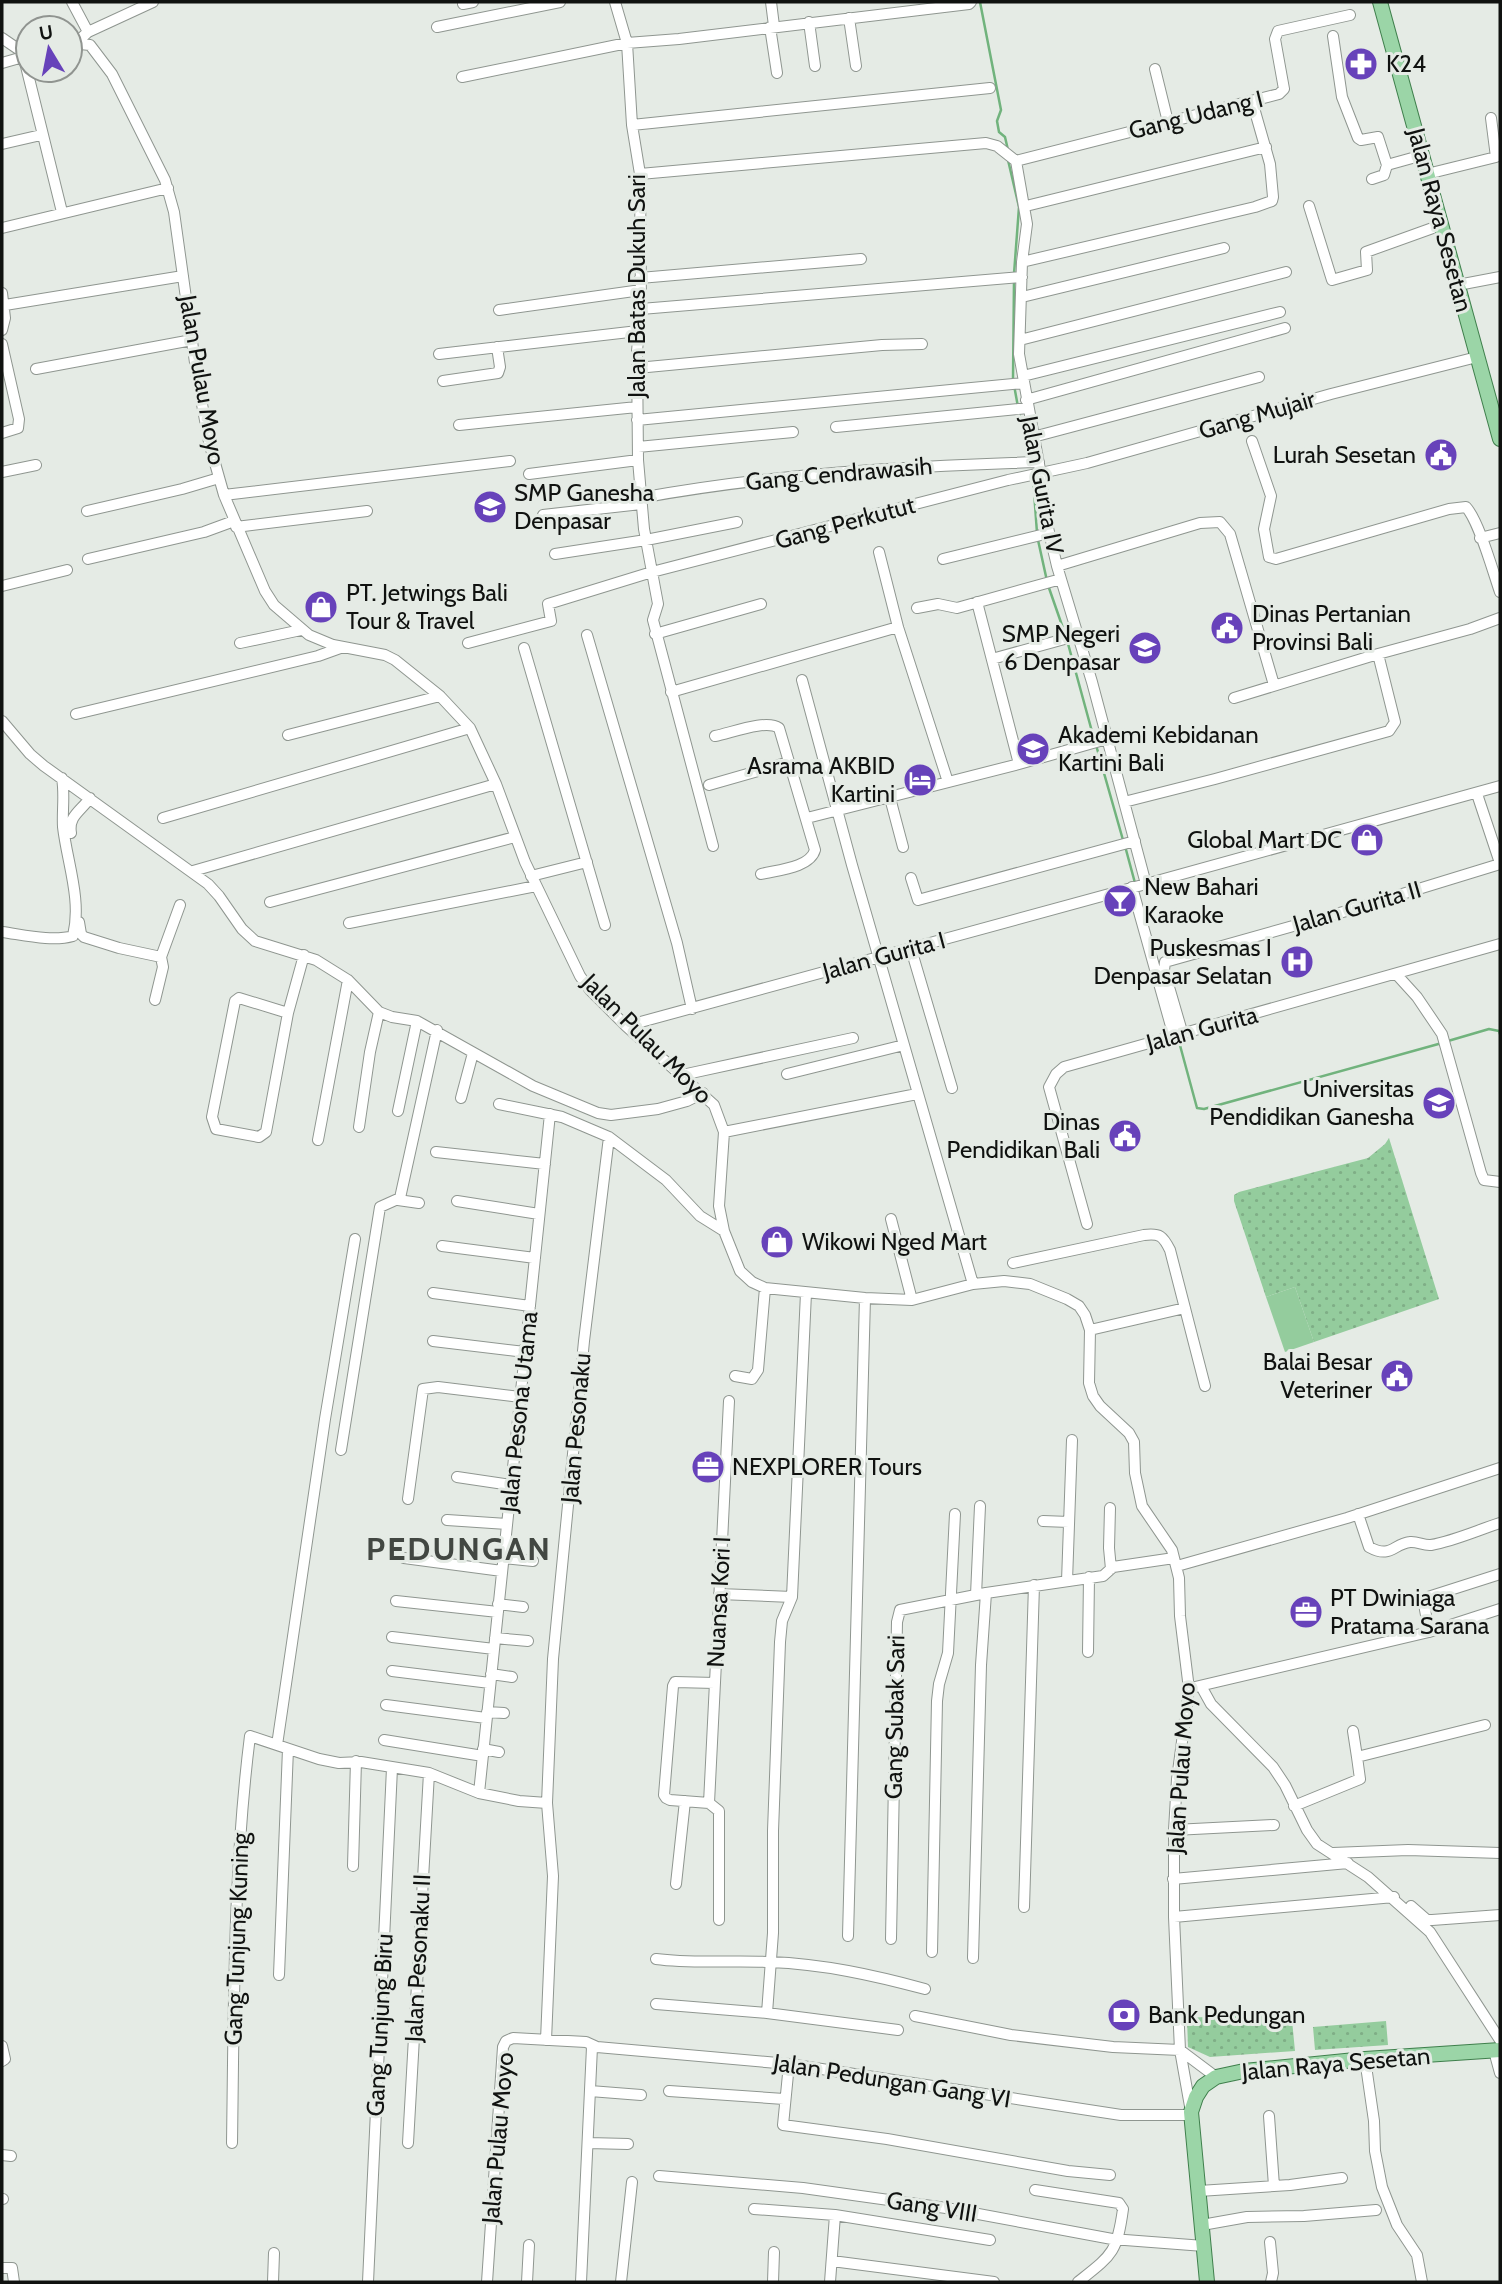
<svg xmlns="http://www.w3.org/2000/svg" width="1502" height="2284" font-family="Cabin,sans-serif">
	<defs>
		<pattern id="grass-dots" width="8" height="8" patternUnits="userSpaceOnUse" patternTransform="scale(1.75)"><rect width="8" height="8" fill="#94cc9d"/><path d="M2 2h.1M6 6h.1" fill="none" stroke="#7fae86" stroke-width="1.8" stroke-linecap="round"/></pattern>
	</defs>
	<rect width="100%" height="100%" fill="#e5ebe5"/>
	<path fill="url(#grass-dots)" d="M 1389,1138 L 1439,1299 L 1314,1342 L 1295,1287 L 1266,1297 L 1234,1201 L 1234,1195 L 1239,1192 L 1368,1158 L 1385,1144 Z
		M 1276,2013 L 1276,2021 L 1292,2020 L 1295,2051 L 1210,2057 L 1188,2047 L 1187,2018 Z
		M 1386,2021 L 1388,2045 L 1315,2050 L 1313,2027 Z"/>
	<path fill="#94cc9d" d="M 1295,1287 L 1314,1342 L 1285,1352 L 1266,1297 Z"/>
	<g fill="none" stroke-linecap="round" stroke-linejoin="round">
		<path stroke="#71b37d" stroke-width="2.5" d="M 980,2 L 1001,110 L 997,121 L 999,132 L 1005,137 L 1008,150
			M 1008,160 L 1019,207 L 1014,274
			M 1013,379 L 1014,281
			M 1014,385 L 1018,407
			M 1019,413 L 1028,453
			M 1033,477 L 1037,533
			M 1038,540 L 1047,581
			M 1049,588 L 1065,634
			M 1067,640 L 1094,739
			M 1096,745 L 1123,840
			M 1125,846 L 1135,883
			M 1178,1038 L 1197,1108 L 1204,1109 L 1442,1043
			M 1448,1041 L 1489,1029 L 1499,1031 L 1500,1034"/>
		<defs>
			<path id="minor" d="M 72,2 L 88,32
				M 615,2 L 627,43 L 632,125 L 640,174 L 641,309 L 637,351 L 638,460 L 644,529 L 658,604 L 653,620 L 713,846
				M 771,2 L 774,26
				M 463,4 L 473,2
				M 849,18 L 856,66
				M 809,22 L 815,66
				M 437,27 L 560,2
				M 770,27 L 777,73
				M 1333,36 L 1342,97 L 1358,138 L 1361,140 L 1378,137 L 1387,165 L 1423,155
				M 2,38 L 18,49 L 27,50
				M 77,42 L 88,32 L 153,2
				M 70,43 L 90,45 L 112,74 L 165,180 L 174,212 L 197,377 L 209,442 L 224,495 L 265,591 L 274,605 L 309,635 L 333,645 L 385,655 L 395,660 L 440,696 L 470,728 L 496,784 L 525,862 L 580,976 L 590,990 L 626,1026 L 714,1105 L 724,1132 L 719,1206 L 724,1231 L 740,1271 L 752,1282 L 765,1288 L 865,1298 L 912,1300 L 973,1284 L 1004,1281 L 1030,1284 L 1067,1299 L 1079,1306 L 1085,1315 L 1090,1330 L 1089,1383 L 1093,1396 L 1100,1406 L 1129,1433 L 1134,1442 L 1135,1473 L 1142,1506 L 1172,1550 L 1179,1578 L 1180,1616 L 1189,1689 L 1177,1779 L 1174,1830 L 1174,1917 L 1180,2050 L 1191,2112
				M 22,50 L 62,212
				M 2,63 L 23,57
				M 1155,69 L 1168,122
				M 462,77 L 627,43 L 679,39 L 969,4 L 971,2
				M 632,125 L 990,88
				M 2,144 L 41,135
				M 1016,161 L 1279,94 L 1284,89 L 1275,39 L 1278,31 L 1350,15
				M 640,174 L 986,143 L 997,146 L 1016,161
				M 1427,174 L 1496,157 L 1491,118
				M 1372,179 L 1384,175 L 1387,165
				M 1026,206 L 1266,147
				M 1309,206 L 1332,280 L 1367,270 L 1366,252 L 1441,225
				M 2,228 L 168,188
				M 1022,262 L 1255,207 L 1272,201 L 1273,197 L 1270,164 L 1252,101
				M 640,278 L 861,259
				M 1458,285 L 1500,277
				M 2,293 L 5,318 L 2,330
				M 1022,297 L 1224,248
				M 5,305 L 183,276
				M 641,309 L 1022,277
				M 499,310 L 641,290
				M 1020,340 L 1286,272
				M 2,344 L 19,419 L 18,428 L 2,433
				M 439,354 L 638,331
				M 637,368 L 882,345 L 922,344
				M 36,369 L 192,340
				M 1023,376 L 1280,312
				M 443,381 L 498,373 L 500,367 L 497,347
				M 1026,400 L 1285,328
				M 637,420 L 1023,383
				M 459,425 L 637,407
				M 836,427 L 1028,408
				M 1033,437 L 1259,377
				M 1252,441 L 1271,496 L 1264,529 L 1269,557 L 1276,559 L 1449,509 L 1466,507 C 1479,521 1493,572 1500,592
				M 638,447 L 793,432
				M 2,472 L 36,465
				M 529,474 L 638,460
				M 224,495 L 510,461
				M 640,498 C 772,474 905,466 1039,462
				M 87,511 L 182,489 L 219,478
				M 543,515 L 641,504
				M 236,527 L 367,511
				M 1480,538 L 1500,533
				M 879,552 L 898,627 L 948,782
				M 555,554 L 646,540 L 737,522
				M 88,559 L 204,532 L 234,521
				M 943,559 L 1049,533
				M 1057,566 L 1200,523 L 1220,522 L 1230,534 L 1274,685
				M 2,586 L 67,570
				M 977,602 L 1019,764
				M 917,608 L 938,604 L 957,608 L 1061,579
				M 655,634 L 761,604
				M 587,635 L 677,943 L 692,1009
				M 240,643 L 301,630
				M 468,643 L 551,621 L 548,604 L 652,572 L 1008,480 L 1087,463 L 1331,394 L 1477,357
				M 524,648 L 605,925
				M 992,659 L 1079,635
				M 802,680 L 852,865 L 973,1284
				M 671,692 L 898,627
				M 1234,698 L 1378,654 L 1470,629 L 1500,618
				M 76,714 L 318,656 L 343,647
				M 2,721 L 30,754 L 44,766 L 208,884 L 219,896 L 242,929 L 255,941 L 316,960 L 348,980 L 379,1012 L 392,1017 L 417,1021 L 533,1086 L 598,1113 L 611,1115 L 658,1109 L 687,1101 L 703,1093
				M 288,735 L 440,696
				M 715,736 C 731,733 766,719 779,728 L 815,850 C 810,868 777,870 761,874
				M 709,785 L 789,762
				M 1477,794 L 1500,863
				M 890,798 L 903,847
				M 1124,802 L 1215,779 L 1389,731 L 1395,722 L 1378,654
				M 163,818 L 470,728
				M 807,818 L 1019,764 L 1107,739
				M 71,833 C 68,816 81,811 90,798
				M 193,871 L 496,784
				M 531,876 L 587,862
				M 911,878 L 918,900 L 1135,841
				M 1146,884 L 1500,786
				M 1132,887 L 1174,1037
				M 270,902 L 515,837
				M 79,922 L 81,934 L 84,937 L 119,948 L 161,957
				M 349,923 L 536,886
				M 2,932 C 24,935 52,942 73,936 C 82,900 67,862 63,827 C 62,811 65,795 62,778
				M 911,949 L 952,1088
				M 1397,975 L 1417,997 L 1442,1034 L 1481,1173 L 1484,1180 L 1500,1182
				M 155,1000 L 163,967 L 161,957 L 180,905
				M 288,1013 L 239,998 L 235,1001 L 212,1117 L 216,1129 L 259,1137 L 266,1132 L 288,1013 L 304,955
				M 626,1026 L 1146,884 L 1092,682 L 1057,566 L 1045,515 L 1041,475 L 1019,354 L 1022,262 L 1027,224 L 1016,161
				M 1183,1035 L 1164,970 L 1165,962 L 1350,910 L 1500,864
				M 787,1074 L 904,1045
				M 682,1075 L 853,1038
				M 461,1098 L 473,1053
				M 499,1104 L 562,1117 L 609,1137 L 666,1180 L 700,1216 L 724,1231
				M 398,1111 L 417,1021
				M 359,1127 L 370,1052 L 379,1012
				M 724,1132 L 917,1094
				M 318,1140 L 348,980
				M 436,1152 L 545,1164
				M 398,1200 L 419,1203
				M 457,1201 L 539,1214
				M 891,1219 L 912,1300
				M 1087,1224 L 1049,1087 L 1056,1074 L 1064,1067 L 1500,944
				M 442,1246 L 535,1258
				M 1013,1263 L 1144,1235 C 1160,1233 1163,1236 1170,1250 L 1205,1386
				M 433,1293 L 530,1306
				M 1090,1330 L 1185,1308
				M 433,1341 L 525,1352
				M 735,1376 L 752,1379 L 758,1370 L 765,1288
				M 341,1450 L 380,1207 L 400,1198 L 437,1030
				M 457,1477 L 511,1485
				M 408,1499 L 423,1389 L 438,1387 L 520,1397
				M 1110,1508 L 1109,1548 L 1111,1569
				M 1358,1514 L 1369,1547 C 1391,1559 1393,1544 1410,1542 C 1417,1541 1424,1546 1431,1545 C 1454,1541 1478,1530 1500,1523
				M 447,1520 L 507,1524
				M 1043,1521 L 1069,1522
				M 404,1558 L 502,1571
				M 503,1558 L 533,1561
				M 1177,1566 L 1347,1518 L 1500,1468
				M 1067,1581 L 1072,1440
				M 719,1594 L 792,1597
				M 976,1595 L 980,1506
				M 396,1601 L 498,1612
				M 498,1604 L 523,1607
				M 1429,1632 L 1424,1604 L 1428,1597 L 1500,1574
				M 392,1637 L 494,1649
				M 495,1638 L 528,1641
				M 1088,1652 L 1089,1577
				M 392,1671 L 490,1683
				M 491,1674 L 512,1677
				M 715,1683 L 675,1682 L 673,1686 L 664,1795 L 666,1798 L 670,1800 L 709,1803 L 719,1811 L 719,1920
				M 1201,1686 L 1211,1704 L 1273,1767 L 1285,1785 L 1307,1830 L 1317,1844 L 1368,1877 L 1430,1932 L 1500,2040
				M 1195,1687 L 1429,1632 L 1500,1609
				M 386,1705 L 486,1718
				M 487,1712 L 504,1713
				M 1353,1731 L 1357,1757
				M 384,1740 L 483,1756
				M 277,1745 L 325,1419 L 355,1239
				M 483,1749 L 499,1752
				M 479,1793 L 550,1114
				M 709,1803 L 729,1401
				M 1294,1806 L 1360,1779 L 1357,1757 L 1485,1725
				M 1174,1830 L 1274,1825
				M 1333,1853 L 1408,1850 L 1500,1853
				M 353,1866 L 356,1761
				M 1173,1879 L 1348,1863
				M 676,1884 L 685,1801
				M 1411,1906 L 1427,1920 L 1432,1920 L 1500,1915
				M 1024,1907 L 1034,1585
				M 1174,1917 L 1394,1897
				M 848,1936 L 865,1298
				M 891,1939 L 897,1622 L 900,1610 L 986,1593 L 1103,1576 L 1113,1567 L 1174,1558
				M 932,1952 L 937,1701 L 939,1684 L 948,1653 L 955,1514
				M 973,1958 L 981,1665 L 986,1593
				M 656,1959 C 693,1964 732,1960 770,1962 C 823,1964 873,1975 925,1989
				M 279,1975 L 288,1749
				M 656,2004 L 767,2013 L 898,2030
				M 767,2013 L 773,1933 L 773,1831 L 780,1642 L 782,1621 L 792,1597 L 806,1293
				M 915,2016 L 1011,2035 L 1113,2047 L 1180,2050 L 1216,2077
				M 546,2040 L 553,1876 L 547,1803 L 553,1659 L 584,1341 L 609,1137
				M 2,2046 L 5,2059 L 2,2061
				M 1494,2051 L 1500,2073
				M 1365,2059 L 1374,2121 L 1375,2151 L 1382,2187 L 1397,2225 L 1417,2255 L 1422,2282
				M 789,2064 L 783,2125 L 887,2139 L 1068,2171 L 1110,2175
				M 590,2091 L 641,2095
				M 669,2091 L 784,2099
				M 1269,2116 L 1274,2186
				M 232,2143 C 234,2008 233,1870 250,1736 L 319,1759 L 339,1763 L 361,1762 L 429,1773 L 479,1793 L 519,1801 L 547,1803
				M 408,2143 L 429,1773
				M 588,2143 L 628,2144
				M 2,2155 L 11,2156
				M 659,2176 L 803,2188 L 946,2208 L 1112,2239 L 1204,2246
				M 1035,2190 L 1119,2203 L 1123,2209 C 1117,2253 1112,2255 1078,2282
				M 1199,2191 L 1290,2185 L 1342,2178
				M 2,2199 L 3,2199
				M 754,2209 L 835,2215 L 990,2240
				M 1202,2225 L 1247,2217 L 1304,2216 L 1376,2210
				M 1270,2242 L 1273,2273 L 1271,2282
				M 832,2261 L 994,2282
				M 2,2268 L 12,2268 L 14,2282
				M 273,2282 L 274,2253
				M 368,2282 L 392,1768
				M 487,2282 L 503,2047 L 506,2041 L 513,2038 L 586,2042 L 597,2047 L 789,2064 L 1121,2115 L 1191,2115
				M 527,2282 L 529,2245
				M 581,2282 L 592,2047
				M 621,2282 L 632,2182
				M 773,2282 L 774,2252
				M 830,2282 L 835,2215"/>
			<path id="major" d="M 1380,2 L 1500,439
				M 1207,2282 L 1191,2112 L 1196,2097 L 1203,2086 L 1216,2077 L 1244,2071 L 1365,2059 L 1500,2050"/>
		</defs>
		<use href="#minor" stroke="#8f9690" stroke-width="12"/>
		<use href="#major" stroke="#3f7f4c" stroke-width="16"/>
		<use href="#minor" stroke="#fff" stroke-width="10"/>
		<use href="#major" stroke="#9bd5a7" stroke-width="14"/>
	</g>
	<defs>
		<symbol id="pharmacy-disc" viewBox="-11 -11 22 22"><circle r="9.5" fill="#6742ba" stroke="#e5ebe5"/><path d="M-2-6h4v4h4v4h-4v4h-4v-4h-4v-4h4Z" fill="#fff"/></symbol>
		<symbol id="civic-disc" viewBox="-11 -11 22 22"><circle r="9.5" fill="#6742ba" stroke="#e5ebe5"/><path d="M-.6-6.5H3V-4.5H.6V-3L4-1V1h2V6H-6V1h2V-1L-.6-3ZM-1.2 2.5V6h2.4V2.5Z" fill="#fff"/></symbol>
		<symbol id="school-disc" viewBox="-11 -11 22 22"><circle r="9.5" fill="#6742ba" stroke="#e5ebe5"/><path d="M0-5L7-2L0 1L-7-2ZM-4 1L0 2.5L4 1V4Q0 6-4 4Z" fill="#fff"/></symbol>
		<symbol id="shop-disc" viewBox="-11 -11 22 22"><circle r="9.5" fill="#6742ba" stroke="#e5ebe5"/><path d="M-5-2.5h2.3a2.7 3.5 0 0 1 5.4 0H5L5.5 6h-11ZM-1.5-2.5h3a1.5 2.3 0 0 0-3 0Z" fill="#fff"/></symbol>
		<symbol id="university-disc" viewBox="-11 -11 22 22"><circle r="9.5" fill="#6742ba" stroke="#e5ebe5"/><path d="M0-5L7-2L0 1L-7-2ZM-4 1L0 2.5L4 1V4Q0 6-4 4Z" fill="#fff"/></symbol>
		<symbol id="hotel-disc" viewBox="-11 -11 22 22"><circle r="9.5" fill="#6742ba" stroke="#e5ebe5"/><path d="M-6-4.5h1.5V1H6V5H4.5V3h-9V5H-6ZM-4 0a1.8 1.8 0 1 1 3.6 0ZM.5 0V-2.5h3Q6-2.5 6 0Z" fill="#fff"/></symbol>
		<symbol id="bar-disc" viewBox="-11 -11 22 22"><circle r="9.5" fill="#6742ba" stroke="#e5ebe5"/><path d="M-6-5H6L.8 .8V4.5H3.5V6h-7V4.5H-.8V.8Z" fill="#fff"/></symbol>
		<symbol id="hospital-disc" viewBox="-11 -11 22 22"><circle r="9.5" fill="#6742ba" stroke="#e5ebe5"/><path d="M-5-5h3v3.5h4V-5h3V5h-3V1.5h-4V5h-3Z" fill="#fff"/></symbol>
		<symbol id="office-disc" viewBox="-11 -11 22 22"><circle r="9.5" fill="#6742ba" stroke="#e5ebe5"/><path d="M-6-3h4V-5.5h4V-3h4V5H-6ZM-1-4.5V-3h2v-1.5ZM-6 0V1H6V0Z" fill="#fff"/></symbol>
		<symbol id="bank-disc" viewBox="-11 -11 22 22"><circle r="9.5" fill="#6742ba" stroke="#e5ebe5"/><path d="M-6-4H6V4H-6ZM0-2.3a2.3 2.3 0 1 0 0 4.6a2.3 2.3 0 1 0 0-4.6Z" fill="#fff"/></symbol>
	</defs>
	<g fill-rule="evenodd">
		<use href="#pharmacy-disc" x="1342" y="45" width="38" height="38"/>
		<use href="#civic-disc" x="1422" y="436" width="38" height="38"/>
		<use href="#school-disc" x="471" y="488" width="38" height="38"/>
		<use href="#shop-disc" x="302" y="588" width="38" height="38"/>
		<use href="#civic-disc" x="1208" y="609" width="38" height="38"/>
		<use href="#school-disc" x="1126" y="629" width="38" height="38"/>
		<use href="#university-disc" x="1014" y="730" width="38" height="38"/>
		<use href="#hotel-disc" x="901" y="761" width="38" height="38"/>
		<use href="#shop-disc" x="1348" y="821" width="38" height="38"/>
		<use href="#bar-disc" x="1101" y="882" width="38" height="38"/>
		<use href="#hospital-disc" x="1278" y="943" width="38" height="38"/>
		<use href="#university-disc" x="1420" y="1084" width="38" height="38"/>
		<use href="#civic-disc" x="1106" y="1117" width="38" height="38"/>
		<use href="#shop-disc" x="758" y="1223" width="38" height="38"/>
		<use href="#civic-disc" x="1378" y="1357" width="38" height="38"/>
		<use href="#office-disc" x="689" y="1448" width="38" height="38"/>
		<use href="#office-disc" x="1287" y="1593" width="38" height="38"/>
		<use href="#bank-disc" x="1105" y="1996" width="38" height="38"/>
	</g>
	<g text-anchor="middle" stroke-width="6" stroke-linejoin="round" paint-order="stroke">
		<g font-size="24" fill="#101210" stroke="#e5ebe5" text-anchor="start">
			<text x="1386" y="72">K24</text>
			<text x="1416" y="463" text-anchor="end">Lurah Sesetan</text>
			<text x="514" y="501">SMP Ganesha<tspan x="514" dy="28">Denpasar</tspan></text>
			<text x="346" y="601">PT. Jetwings Bali<tspan x="346" dy="28">Tour &amp; Travel</tspan></text>
			<text x="1252" y="622">Dinas Pertanian<tspan x="1252" dy="28">Provinsi Bali</tspan></text>
			<text x="1120" y="642" text-anchor="end">SMP Negeri<tspan x="1120" dy="28">6 Denpasar</tspan></text>
			<text x="1058" y="743">Akademi Kebidanan<tspan x="1058" dy="28">Kartini Bali</tspan></text>
			<text x="895" y="774" text-anchor="end">Asrama AKBID<tspan x="895" dy="28">Kartini</tspan></text>
			<text x="1342" y="848" text-anchor="end">Global Mart DC</text>
			<text x="1144" y="895">New Bahari<tspan x="1144" dy="28">Karaoke</tspan></text>
			<text x="1272" y="956" text-anchor="end">Puskesmas I<tspan x="1272" dy="28">Denpasar Selatan</tspan></text>
			<text x="1414" y="1097" text-anchor="end">Universitas<tspan x="1414" dy="28">Pendidikan Ganesha</tspan></text>
			<text x="1100" y="1130" text-anchor="end">Dinas<tspan x="1100" dy="28">Pendidikan Bali</tspan></text>
			<text x="802" y="1250">Wikowi Nged Mart</text>
			<text x="1372" y="1370" text-anchor="end">Balai Besar<tspan x="1372" dy="28">Veteriner</tspan></text>
			<text x="732" y="1475">NEXPLORER Tours</text>
			<text x="1330" y="1606">PT Dwiniaga<tspan x="1330" dy="28">Pratama Sarana</tspan></text>
			<text x="1148" y="2023">Bank Pedungan</text>
		</g>
		<g font-size="24" fill="#101210" stroke="#e5ebe5">
			<text transform="translate(1196 115) rotate(-14)" y="8">Gang Udang I</text>
			<text transform="translate(1440 220) rotate(75)" y="8">Jalan Raya Sesetan</text>
			<text transform="translate(637 286) rotate(-90)" y="8">Jalan Batas Dukuh Sari</text>
			<text transform="translate(202 380) rotate(80)" y="8">Jalan Pulau Moyo</text>
			<text transform="translate(1257 415) rotate(-16)" y="8">Gang Mujair</text>
			<text transform="translate(839 474) rotate(-5)" y="8">Gang Cendrawasih</text>
			<text transform="translate(1042 485) rotate(79)" y="8">Jalan Gurita IV</text>
			<text transform="translate(845 523) rotate(-15)" y="8">Gang Perkutut</text>
			<text transform="translate(1357 907) rotate(-16)" y="8">Jalan Gurita II</text>
			<text transform="translate(884 956) rotate(-15)" y="8">Jalan Gurita I</text>
			<text transform="translate(1202 1029) rotate(-15)" y="8">Jalan Gurita</text>
			<text transform="translate(647 1039) rotate(45)" y="8">Jalan Pulau Moyo</text>
			<text transform="translate(519 1412) rotate(-84)" y="8">Jalan Pesona Utama</text>
			<text transform="translate(576 1428) rotate(-85)" y="8">Jalan Pesonaku</text>
			<text transform="translate(719 1602) rotate(-87)" y="8">Nuansa Kori I</text>
			<text transform="translate(895 1717) rotate(-89)" y="8">Gang Subak Sari</text>
			<text transform="translate(1181 1768) rotate(-86)" y="8">Jalan Pulau Moyo</text>
			<text transform="translate(237 1939) rotate(-88)" y="8">Gang Tunjung Kuning</text>
			<text transform="translate(418 1958) rotate(-87)" y="8">Jalan Pesonaku II</text>
			<text transform="translate(380 2025) rotate(-87)" y="8">Gang Tunjung Biru</text>
			<text transform="translate(1336 2064) rotate(-5)" y="8">Jalan Raya Sesetan</text>
			<text transform="translate(892 2081) rotate(9)" y="8">Jalan Pedungan Gang VI</text>
			<text transform="translate(498 2138) rotate(-85)" y="8">Jalan Pulau Moyo</text>
			<text transform="translate(932 2207) rotate(9)" y="8">Gang VIII</text>
		</g>
		<g font-size="32" font-weight="bold" letter-spacing="2" fill="#424742" stroke="#e5ebe5">
			<text x="459" y="1560">PEDUNGAN</text>
		</g>
	</g>
	<rect width="1502" height="2284" fill="none" stroke="#101210" stroke-width="7"/>
	<g transform="translate(49 49) rotate(350)"><circle r="33" fill="#e5ebe5" stroke="#909490" stroke-width="2"/>
	<path d="M0-5L12 26L0 18L-12 26Z" fill="#6742ba"/>
	<text y="-10" font-size="19" font-weight="bold" text-anchor="middle" fill="#101210">U</text>
	</g>
</svg>
